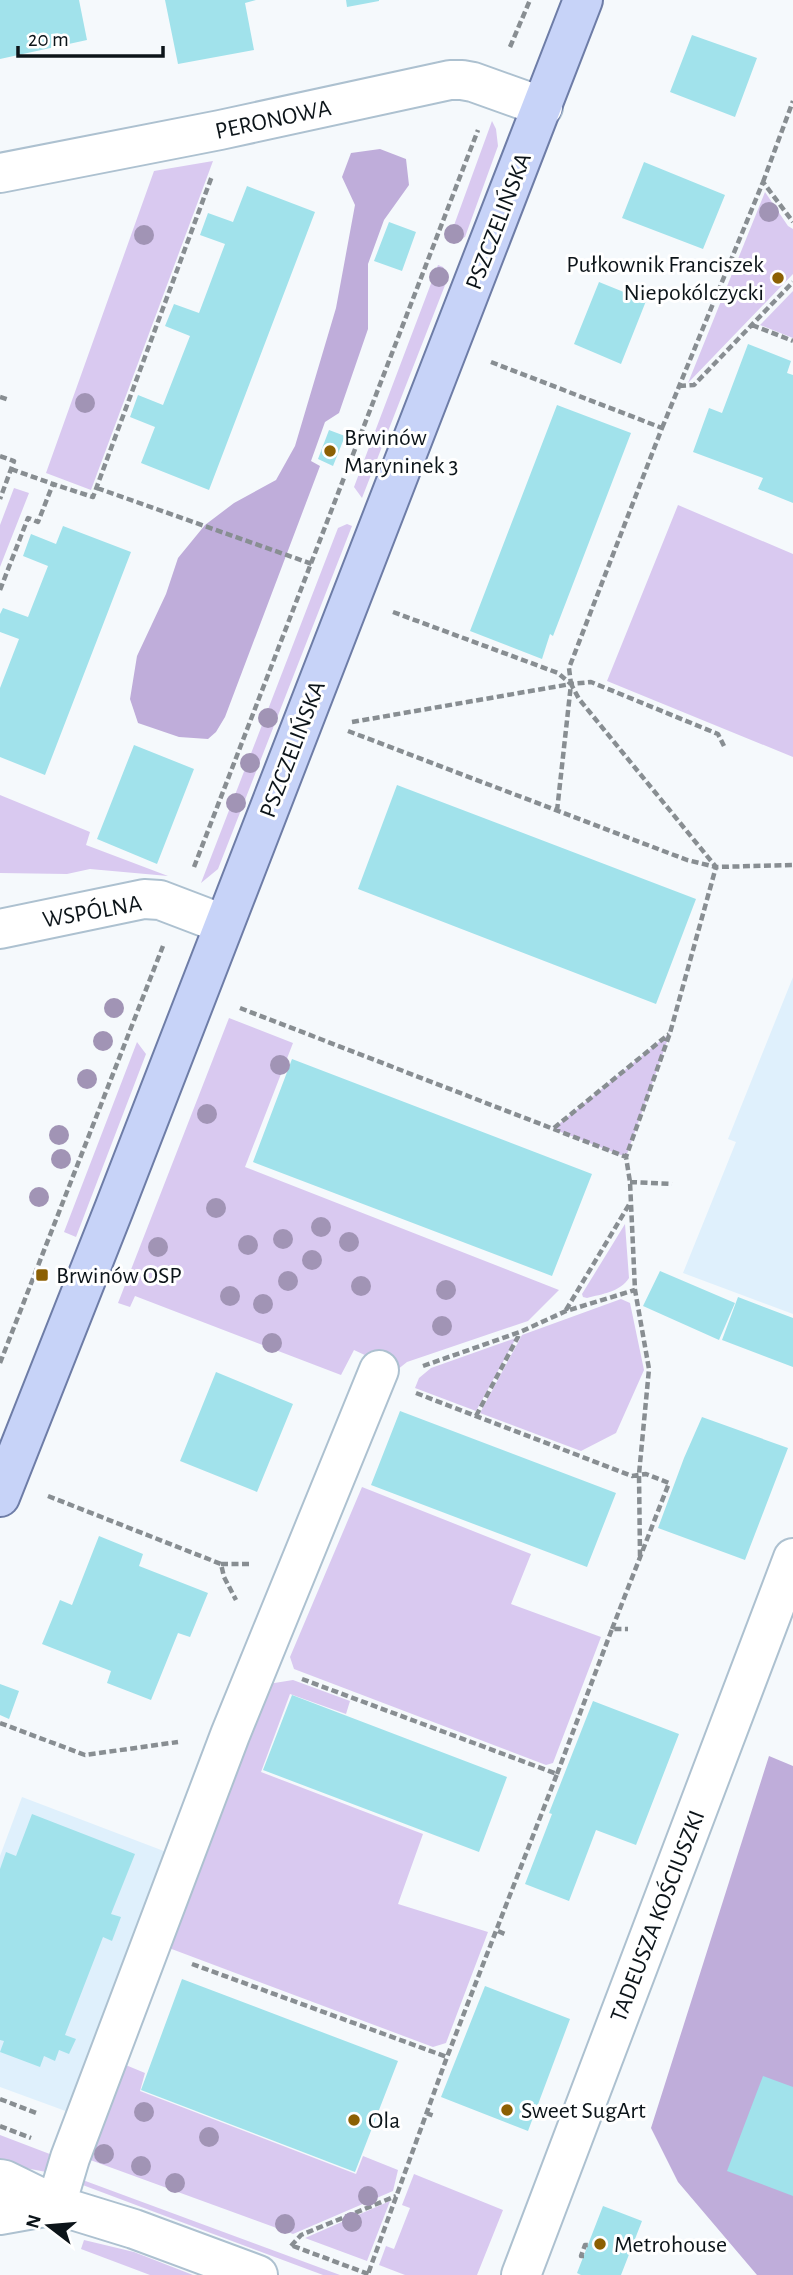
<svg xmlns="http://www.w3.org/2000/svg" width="793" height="2275" font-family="'Alegreya Sans',sans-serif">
	<rect width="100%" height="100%" fill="#f5f9fc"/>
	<path fill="#dff0fc" d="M 793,977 L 793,1314 L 683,1273 L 736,1142 L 728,1139 Z
		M 22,1797 L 169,1853 L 71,2113 L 0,2087 L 0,1856 Z"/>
	<path fill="#d9c9f0" d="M 492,121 L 496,129 L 498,146 L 465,237 L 454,241 L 449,239 Z
		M 213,161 L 91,490 L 46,473 L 154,171 Z
		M 765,192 L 788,226 L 793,229 L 793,274 L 688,383 Z
		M 438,265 L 443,267 L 449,275 L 362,498 L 354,487 Z
		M 793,291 L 793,338 L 760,325 Z
		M 14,488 L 29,493 L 0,567 L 0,525 Z
		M 678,505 L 793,554 L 793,757 L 607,681 Z
		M 347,524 L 352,526 L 218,869 L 201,883 L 338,528 Z
		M 0,795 L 90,832 L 86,845 L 168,876 L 90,869 L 67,874 L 0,873 Z
		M 229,1018 L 293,1043 L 245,1167 L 559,1290 L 528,1321 L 407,1362 L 397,1370 L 354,1350 L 341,1375 L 135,1296 L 130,1307 L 118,1303 Z
		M 670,1033 L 626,1157 L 553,1129 Z
		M 137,1042 L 146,1054 L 76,1237 L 64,1232 Z
		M 625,1224 L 629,1278 C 620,1292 602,1294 587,1298 L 583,1297 L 582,1294 Z
		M 621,1299 L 630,1303 L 644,1370 L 616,1433 L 581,1451 L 480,1413 L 522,1335 Z
		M 516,1338 L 476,1411 L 415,1388 L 419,1378 L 431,1368 Z
		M 362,1487 L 531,1554 L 511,1604 L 601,1637 L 553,1763 L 546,1765 L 294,1669 L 290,1657 Z
		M 293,1680 L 350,1701 L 346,1714 L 290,1694 L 261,1772 L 423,1834 L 398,1904 L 488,1932 L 446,2043 L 433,2047 L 161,1945 L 258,1718 L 262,1685 Z
		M 116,2061 L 145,2073 L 140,2091 L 356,2174 L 363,2156 L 398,2170 L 393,2191 L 293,2234 L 82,2157 Z
		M 0,2135 L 55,2156 L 52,2166 L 46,2172 L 0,2163 Z
		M 414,2174 L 503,2210 L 477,2275 L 405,2275 L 379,2265 L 386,2246 L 394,2249 L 410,2208 L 402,2205 Z
		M 80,2179 L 340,2275 L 323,2275 L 80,2184 Z
		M 390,2201 L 367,2261 L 305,2238 Z
		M 84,2240 L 134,2252 L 193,2275 L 150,2275 L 81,2249 Z"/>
	<path fill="#bfadda" d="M 380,149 L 406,159 L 409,185 L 384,220 L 368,264 L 368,329 L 339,413 L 325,422 L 311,461 L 320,466 L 225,717 L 216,732 L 208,739 L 179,737 L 138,723 L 130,699 L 137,656 L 166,594 L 178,558 L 205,525 L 234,503 L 276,480 L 295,446 L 336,308 L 355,205 L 342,177 L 351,153 Z
		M 769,1756 L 793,1766 L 793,2275 L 757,2275 L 678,2182 L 651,2128 Z"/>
	<path fill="#a1e2eb" d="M 0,0 L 79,0 L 87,40 L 0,59 Z
		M 165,0 L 256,0 L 245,3 L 254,50 L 178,64 Z
		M 346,0 L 379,0 L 379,1 L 347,7 Z
		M 692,35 L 757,58 L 735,117 L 670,92 Z
		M 644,162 L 725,195 L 703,249 L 622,218 Z
		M 247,186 L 315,212 L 209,490 L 141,463 L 155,427 L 130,417 L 138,395 L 163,405 L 190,336 L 165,326 L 174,304 L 199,313 L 225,244 L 200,235 L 208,213 L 233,222 Z
		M 389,222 L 416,232 L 402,271 L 374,261 Z
		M 599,282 L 646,301 L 621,364 L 574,344 Z
		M 748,344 L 791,361 L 787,373 L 793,375 L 793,503 L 758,489 L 763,478 L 693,452 L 709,408 L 722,413 Z
		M 557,405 L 631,433 L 553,636 L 550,634 L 542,659 L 470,631 Z
		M 329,430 L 345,436 L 333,466 L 318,459 Z
		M 63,526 L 131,552 L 45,775 L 0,757 L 0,688 L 19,639 L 0,632 L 0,614 L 3,608 L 28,617 L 48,566 L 23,556 L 31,534 L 56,544 Z
		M 134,745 L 194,769 L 157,864 L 97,839 Z
		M 397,785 L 696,899 L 656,1004 L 358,889 Z
		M 292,1059 L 592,1174 L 552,1276 L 253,1162 Z
		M 660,1271 L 735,1303 L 719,1340 L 643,1306 Z
		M 738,1297 L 793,1318 L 793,1367 L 722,1340 Z
		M 216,1372 L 293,1404 L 257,1492 L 180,1461 Z
		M 400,1411 L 616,1493 L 587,1567 L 371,1485 Z
		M 702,1417 L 788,1448 L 745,1560 L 658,1528 L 684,1458 Z
		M 99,1536 L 143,1554 L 139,1566 L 208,1593 L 190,1637 L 178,1633 L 151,1700 L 107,1683 L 111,1671 L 42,1644 L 60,1600 L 72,1605 Z
		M 0,1684 L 19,1691 L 9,1719 L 0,1715 Z
		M 292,1695 L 507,1777 L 479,1852 L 263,1770 Z
		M 593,1701 L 679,1734 L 636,1845 L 596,1830 L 569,1901 L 525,1884 L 552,1814 L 549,1813 Z
		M 32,1814 L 135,1854 L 111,1914 L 121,1917 L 112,1941 L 103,1937 L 65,2035 L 76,2039 L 69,2054 L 59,2050 L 55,2061 L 44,2056 L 40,2067 L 0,2052 L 4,2041 L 0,2040 L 0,1869 L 6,1852 L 16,1856 Z
		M 182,1979 L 398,2061 L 355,2172 L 141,2090 Z
		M 485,1986 L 570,2019 L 528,2131 L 441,2097 Z
		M 763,2076 L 793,2087 L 793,2196 L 727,2171 Z
		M 603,2206 L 642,2221 L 621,2275 L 581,2275 L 577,2273 Z"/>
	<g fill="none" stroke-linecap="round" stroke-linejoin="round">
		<defs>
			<path id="minor" d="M 0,173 L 220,130 L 450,80 L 462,80 L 473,82 L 543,107
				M 0,929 L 144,899 L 160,900 L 223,924
				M 0,2179 L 5,2180 L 56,2205 L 134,2229 L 258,2275
				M 56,2205 L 70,2158 L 230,1735 L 379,1370
				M 0,2215 L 56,2205
				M 521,2275 L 793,1558"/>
			<path id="major" d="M 0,1497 L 114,1209 L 583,0"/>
		</defs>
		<use href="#minor" stroke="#adc1d0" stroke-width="42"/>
		<use href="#major" stroke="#6e7da7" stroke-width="42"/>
		<path stroke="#888e92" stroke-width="4.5" stroke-dasharray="7 3.5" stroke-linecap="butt" d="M 510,47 L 530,0
			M 763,182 L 793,101
			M 752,325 L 793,341
			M 491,362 L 662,428 L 569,668 L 571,684 L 557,811
			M 679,386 L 694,385 L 793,282
			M 0,397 L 9,400
			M 662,428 L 763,182 L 793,222
			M 0,456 L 14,461 L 0,499
			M 11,469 L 53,484
			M 97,488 L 312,564
			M 0,590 L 28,518 L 38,522 L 53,484 L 93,497 L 212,176
			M 393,612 L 558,673 L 571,684 L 591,682 L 718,734 L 724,746
			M 352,722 L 571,684 L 579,699 L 716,867 L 793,865
			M 348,731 L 687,860 L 716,867 L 670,1033 L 626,1157
			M 194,867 L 478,130
			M 240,1008 L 626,1157 L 630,1182 L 635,1290 L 649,1369 L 639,1474 L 640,1556
			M 554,1128 L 669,1034
			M 630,1182 L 672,1184
			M 566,1310 L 630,1203
			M 0,1363 L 163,946
			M 423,1366 L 520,1332 L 566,1311 L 635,1290
			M 416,1393 L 632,1476 L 646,1474 L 669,1483 L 612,1629
			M 476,1416 L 520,1333
			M 48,1496 L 221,1564 L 224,1577 L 236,1600
			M 221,1564 L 251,1564
			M 302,1679 L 557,1774 L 447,2057 L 368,2274
			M 0,1723 L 85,1755 L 178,1742
			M 557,1774 L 612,1629 L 628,1629
			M 498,1931 L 507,1935
			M 192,1964 L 447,2057
			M 0,2099 L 39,2114
			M 426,2113 L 434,2116
			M 0,2126 L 31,2138
			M 291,2246 L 301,2235 L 396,2196
			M 293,2246 L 371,2275
			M 584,2256 L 581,2256 L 585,2245 L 588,2245"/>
		<use href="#minor" stroke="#fff" stroke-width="38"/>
		<use href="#major" stroke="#c7d3f8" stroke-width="38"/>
	</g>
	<g fill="#a194b5">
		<circle cx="769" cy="212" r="10"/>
		<circle cx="454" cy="234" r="10"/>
		<circle cx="144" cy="235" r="10"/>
		<circle cx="439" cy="277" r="10"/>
		<circle cx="85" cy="403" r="10"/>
		<circle cx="268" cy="718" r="10"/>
		<circle cx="250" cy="763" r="10"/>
		<circle cx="236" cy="803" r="10"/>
		<circle cx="114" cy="1008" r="10"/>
		<circle cx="103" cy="1041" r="10"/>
		<circle cx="280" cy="1065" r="10"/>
		<circle cx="87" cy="1079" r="10"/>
		<circle cx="207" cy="1114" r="10"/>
		<circle cx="59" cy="1135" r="10"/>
		<circle cx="61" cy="1159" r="10"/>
		<circle cx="39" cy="1197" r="10"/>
		<circle cx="216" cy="1208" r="10"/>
		<circle cx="321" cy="1227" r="10"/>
		<circle cx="283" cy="1239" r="10"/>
		<circle cx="349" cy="1242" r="10"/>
		<circle cx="248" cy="1245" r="10"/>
		<circle cx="158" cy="1247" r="10"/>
		<circle cx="312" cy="1260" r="10"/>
		<circle cx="288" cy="1281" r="10"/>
		<circle cx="361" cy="1286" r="10"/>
		<circle cx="446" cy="1290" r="10"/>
		<circle cx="230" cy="1296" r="10"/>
		<circle cx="263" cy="1304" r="10"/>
		<circle cx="442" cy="1326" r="10"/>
		<circle cx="272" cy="1343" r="10"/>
		<circle cx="144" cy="2112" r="10"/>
		<circle cx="209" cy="2137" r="10"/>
		<circle cx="104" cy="2154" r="10"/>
		<circle cx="141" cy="2166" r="10"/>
		<circle cx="175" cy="2183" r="10"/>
		<circle cx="368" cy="2196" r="10"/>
		<circle cx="352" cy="2222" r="10"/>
		<circle cx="285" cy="2224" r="10"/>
	</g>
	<g fill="#8c6003" stroke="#fff" stroke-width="2.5">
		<circle cx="778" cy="278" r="7"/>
		<circle cx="330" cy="451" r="7"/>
		<rect x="35" y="1268" width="14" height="14" rx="3.5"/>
		<circle cx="507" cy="2110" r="7"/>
		<circle cx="354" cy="2120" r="7"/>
		<circle cx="600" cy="2244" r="7"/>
	</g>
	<g text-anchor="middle" stroke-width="6" stroke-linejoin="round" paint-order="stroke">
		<g font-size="24" fill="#0c1419" stroke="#fff">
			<text transform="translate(273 119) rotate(-12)" y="8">PERONOWA</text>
			<text transform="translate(498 221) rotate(-69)" y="8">PSZCZELIŃSKA</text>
			<text transform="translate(292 749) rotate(-69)" y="8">PSZCZELIŃSKA</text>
			<text transform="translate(92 911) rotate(-10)" y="8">WSPÓLNA</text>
			<text transform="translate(657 1916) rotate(-69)" y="8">TADEUSZA KOŚCIUSZKI</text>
		</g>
		<g font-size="24" fill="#0c1419" stroke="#fff" text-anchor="start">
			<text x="764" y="272" text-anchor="end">Pułkownik Franciszek<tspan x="764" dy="28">Niepokólczycki</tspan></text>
			<text x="344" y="445">Brwinów<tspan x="344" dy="28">Maryninek 3</tspan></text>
			<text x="56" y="1283">Brwinów OSP</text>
			<text x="521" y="2118">Sweet SugArt</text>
			<text x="368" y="2128">Ola</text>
			<text x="614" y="2252">Metrohouse</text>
		</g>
	</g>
	<g transform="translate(49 2226) rotate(286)" stroke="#ffffff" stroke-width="5" paint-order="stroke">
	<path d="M0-5L12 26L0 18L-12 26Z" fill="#0c1419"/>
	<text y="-10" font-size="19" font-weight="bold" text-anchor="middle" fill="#0c1419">N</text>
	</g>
	<path d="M18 46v10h145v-10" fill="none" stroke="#0c1419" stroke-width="3.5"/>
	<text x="28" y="46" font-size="21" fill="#0c1419" stroke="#ffffff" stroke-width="5" paint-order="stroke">20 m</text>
</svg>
